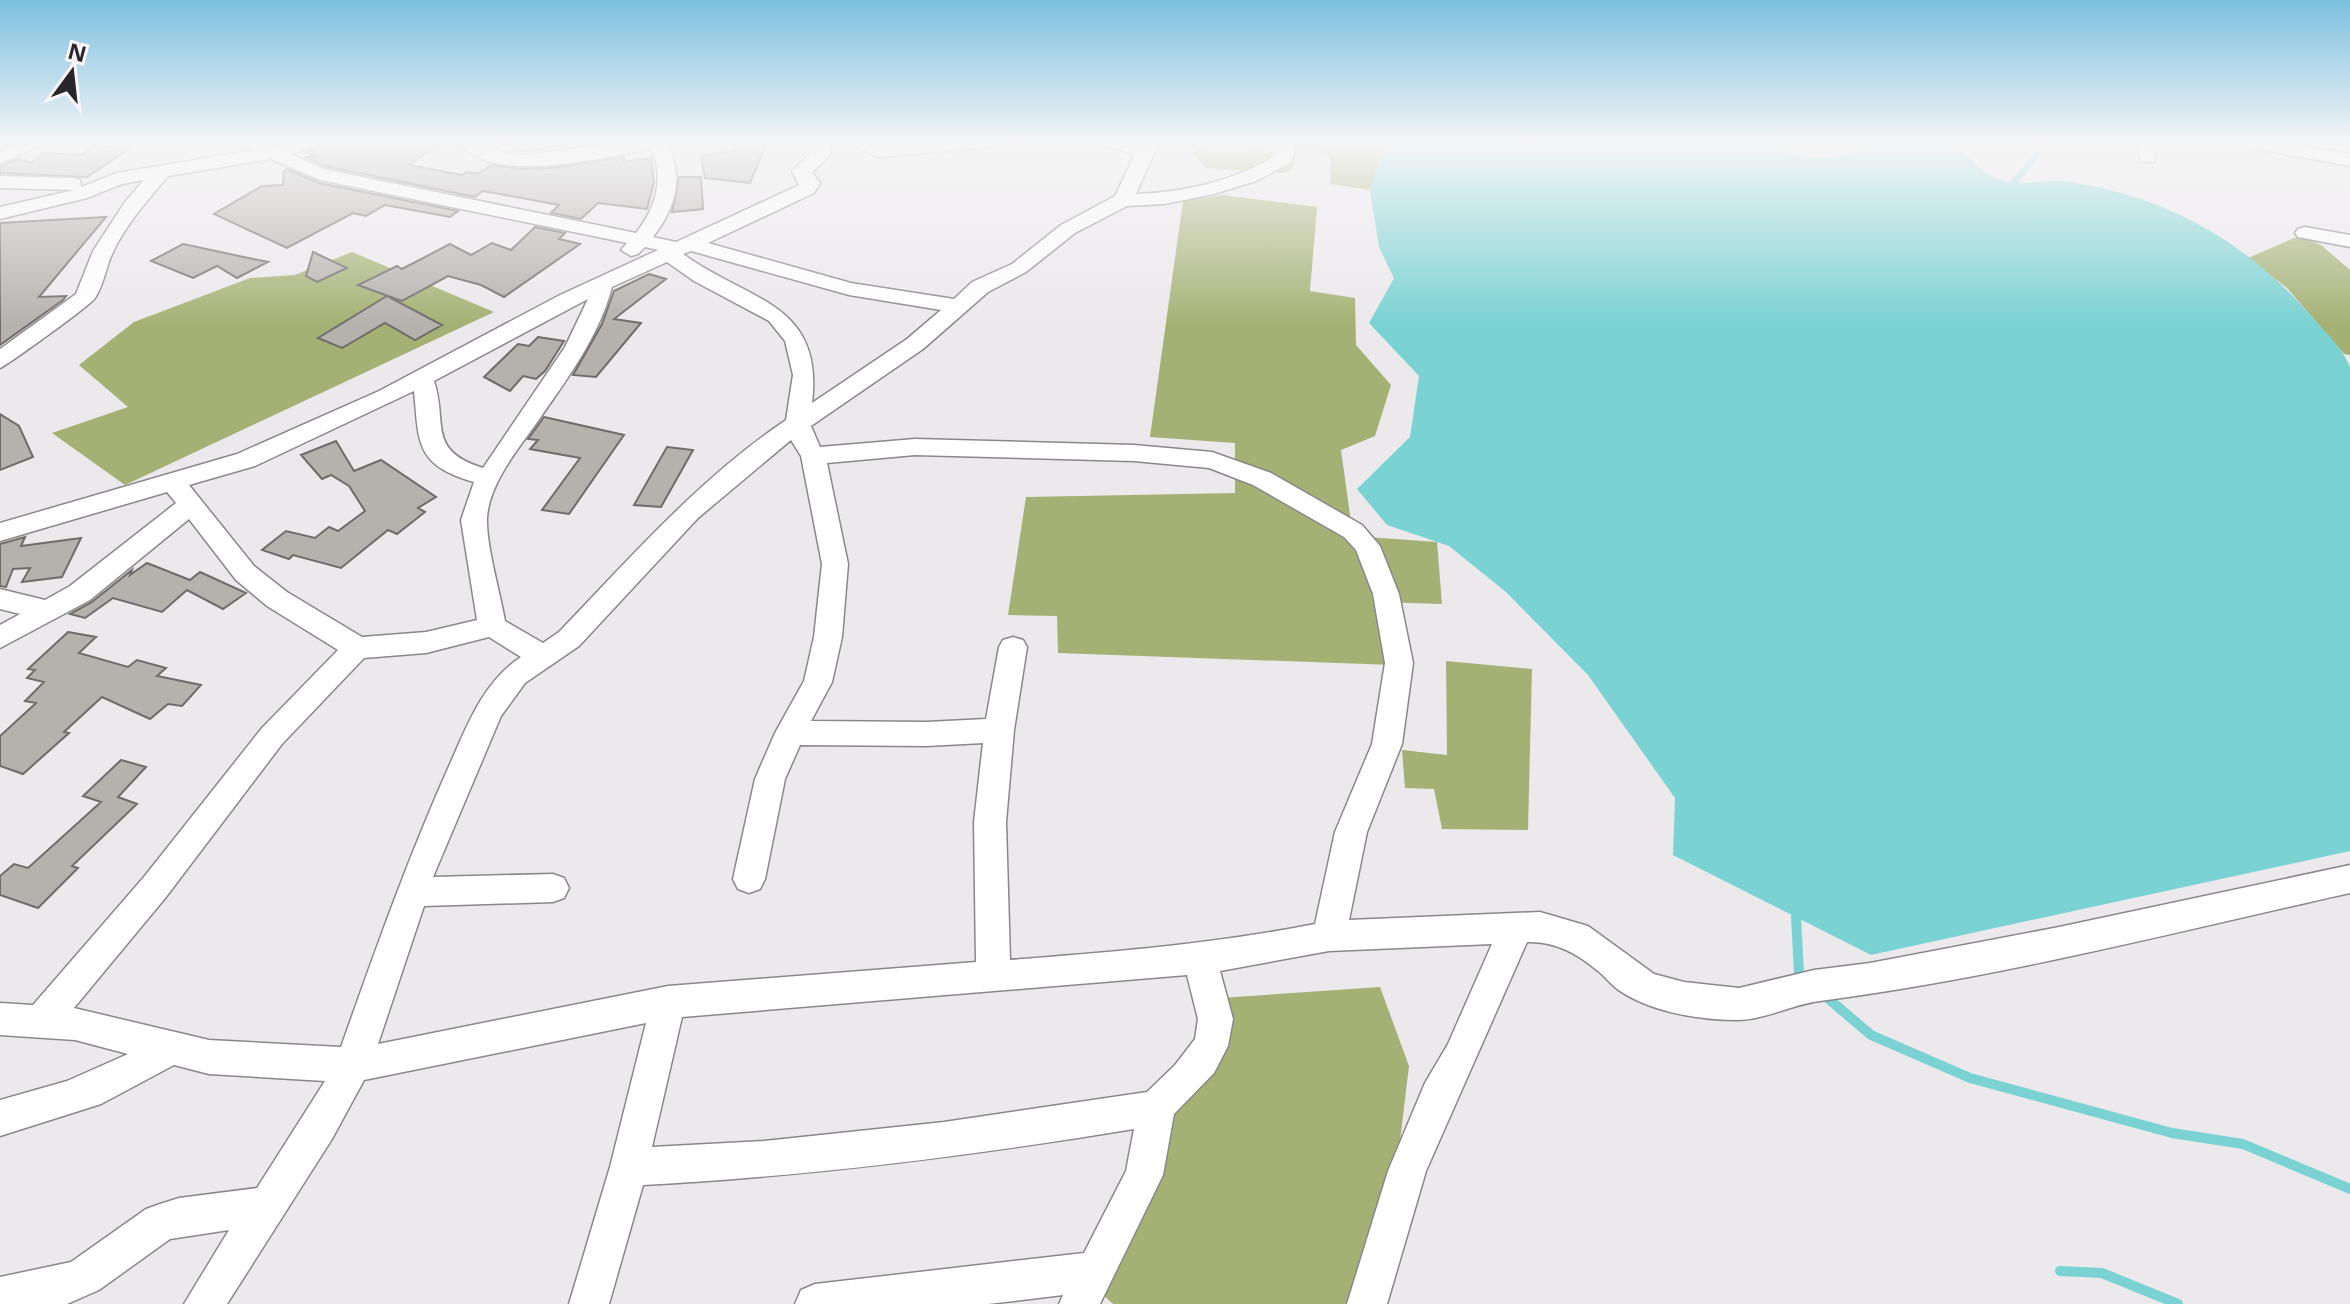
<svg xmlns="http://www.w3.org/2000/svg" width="2350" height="1304" font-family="'Open Sans',sans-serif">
	<rect width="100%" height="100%" fill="#ece9ec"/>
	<path fill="#a5b174" d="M 1299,142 L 1385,142 L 1370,190 L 1331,184 L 1330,158 Z
		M 1235,148 L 1297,154 L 1291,171 L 1282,173 L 1207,168 L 1192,153 L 1198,149 Z
		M 1223,195 L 1317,207 L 1310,291 L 1355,298 L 1356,345 L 1391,385 L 1375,436 L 1341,450 L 1353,536 L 1437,542 L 1442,604 L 1378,602 L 1393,665 L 1058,653 L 1057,616 L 1008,615 L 1026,497 L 1235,493 L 1235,443 L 1150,437 L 1183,201 Z
		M 2301,235 L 2321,245 L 2350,270 L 2350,355 L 2344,354 L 2287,288 L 2248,258 Z
		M 352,252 L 494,312 L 125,485 L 52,433 L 128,407 L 79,365 L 134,322 L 250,278 L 295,275 Z
		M 1446,661 L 1532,669 L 1528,830 L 1442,829 L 1434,789 L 1405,788 L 1402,750 L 1447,755 Z
		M 1380,987 L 1409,1066 L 1397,1166 L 1361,1304 L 1113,1304 L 1098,1290 L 1220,998 Z"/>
	<path fill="#7bd2d3" d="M 1385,142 L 1788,142 L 1785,153 C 1809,160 1832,161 1856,152 C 1864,150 1870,143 1878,142 C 1894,140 1916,140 1932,142 C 1971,146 1974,172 1999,180 C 2020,187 2048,178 2071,182 C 2171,198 2248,243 2314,319 C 2327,334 2342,348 2350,367 L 2350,851 L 1871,955 L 1673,855 L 1675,798 L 1588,675 L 1506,592 L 1449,546 L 1387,525 L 1357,489 L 1410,437 L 1419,376 L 1369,323 L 1394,278 L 1379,247 L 1370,190 Z"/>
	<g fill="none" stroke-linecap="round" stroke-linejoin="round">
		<path stroke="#7bd2d3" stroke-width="6" d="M 2013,183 L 2035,158 L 2037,142"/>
		<path stroke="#7bd2d3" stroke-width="10" d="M 1796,917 L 1799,973 L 1807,981
			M 1824,995 L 1871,1035 L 1970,1078 L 2172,1133 L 2243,1144 L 2350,1189
			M 2060,1271 L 2102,1273 L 2178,1304"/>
	</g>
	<path fill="#b5b2ae" stroke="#6f6c69" stroke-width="2" d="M 322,142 L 442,142 L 409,165 L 462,175 L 467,172 L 477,174 L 492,165 L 522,169 L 550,168 L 624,157 L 623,162 L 651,158 L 654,182 L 647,209 L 598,203 L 581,219 L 551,213 L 559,205 L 483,191 L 475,197 L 325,166 L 305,157 L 316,157 L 306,152 L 318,149 Z
		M 527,142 L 581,142 L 526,152 L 514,150 Z
		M 741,142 L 767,142 L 750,183 L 705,178 L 701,156 L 734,151 Z
		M 96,145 L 129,149 L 87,177 L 0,173 L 0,167 L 19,158 L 30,163 L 44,153 L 81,155 Z
		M 287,169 L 319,183 L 458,211 L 450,217 L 385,205 L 366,216 L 353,213 L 287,248 L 214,214 L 262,186 L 283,185 L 284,171 Z
		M 679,177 L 701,177 L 703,209 L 672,212 Z
		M 106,217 L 39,297 L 66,296 L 63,300 L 0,345 L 0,223 Z
		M 535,227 L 565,233 L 559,239 L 580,244 L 504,297 L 481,285 L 448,276 L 402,301 L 358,285 L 397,266 L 402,269 L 450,244 L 471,255 L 492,243 L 511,250 Z
		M 183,244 L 239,256 L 268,262 L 237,278 L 217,266 L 193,278 L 151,261 Z
		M 313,252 L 347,268 L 317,282 L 306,276 Z
		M 649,274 L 666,279 L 614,319 L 641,323 L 596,377 L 573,375 L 602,324 L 614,291 Z
		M 387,296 L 442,325 L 415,340 L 385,323 L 342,348 L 318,338 Z
		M 538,337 L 564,341 L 545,371 L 536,379 L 523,376 L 510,391 L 484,377 L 518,344 L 529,346 Z
		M 0,414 L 19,426 L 33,457 L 0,470 Z
		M 544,417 L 624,435 L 569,514 L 542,510 L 580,458 L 530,449 L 538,440 L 528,439 Z
		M 336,441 L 354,471 L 381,460 L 436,497 L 418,508 L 425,512 L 397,534 L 388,530 L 341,568 L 293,555 L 289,559 L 262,550 L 286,531 L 315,538 L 329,527 L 338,531 L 365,511 L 349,486 L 331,475 L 322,479 L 301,455 Z
		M 667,447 L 693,450 L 661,507 L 634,505 Z
		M 25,537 L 21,546 L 81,538 L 62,577 L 22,582 L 30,568 L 13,569 L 6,587 L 0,586 L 0,544 Z
		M 147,563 L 190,580 L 200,572 L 246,593 L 223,609 L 187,590 L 162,612 L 113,598 L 85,618 L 70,614 L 92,602 L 132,570 L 130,575 Z
		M 68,632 L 96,637 L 79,653 L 128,667 L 137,660 L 166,668 L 157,676 L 201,685 L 182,706 L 168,704 L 150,719 L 102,697 L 64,732 L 69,733 L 23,774 L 0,766 L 0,736 L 36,703 L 25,701 L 44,682 L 27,678 L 35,670 L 28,669 Z
		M 121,760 L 146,767 L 118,797 L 137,804 L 72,866 L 78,868 L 38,908 L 0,895 L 0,876 L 14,864 L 28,868 L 101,802 L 83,796 Z"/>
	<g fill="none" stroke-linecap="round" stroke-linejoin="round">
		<defs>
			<path id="street" d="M 21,142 L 46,142 L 0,164 L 0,151 Z
				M 241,142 L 266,142 L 276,147 L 290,142 L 319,142 L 317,146 L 291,154 L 324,169 L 636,233 C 656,207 664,180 652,149 C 601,157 496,187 457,142 L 479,142 L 501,152 L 526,155 L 623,142 L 668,142 C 683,179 677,206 653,237 L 676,242 L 799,185 L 792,171 L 812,152 L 815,142 L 833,142 L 828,158 L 812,172 L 820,183 L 814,193 L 708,243 L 851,283 L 954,299 L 972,282 L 1012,264 L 1061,225 L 1115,196 L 1135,154 L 1104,146 L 1102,142 L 1159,142 L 1136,194 C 1185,192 1234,181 1276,155 L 1279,142 L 1297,142 L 1292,162 L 1256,181 L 1214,194 L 1164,204 L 1127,206 L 1075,233 L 1026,272 L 988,292 L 923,349 L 811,426 L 820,447 L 915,439 L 1134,445 L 1212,452 L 1271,473 L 1362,525 L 1380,546 L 1399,594 L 1413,663 L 1402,744 L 1367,832 L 1349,920 L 1540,912 L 1588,926 L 1654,974 L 1684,982 L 1739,988 L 1814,970 L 1870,963 L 2059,927 L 2350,865 L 2350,893 C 2175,932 1998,978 1820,1001 C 1793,1004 1765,1020 1737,1020 C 1700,1020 1651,1012 1620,991 C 1612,986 1606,977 1598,971 C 1577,953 1554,941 1527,942 L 1426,1171 L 1387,1304 L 1347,1304 L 1388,1171 L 1425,1083 L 1448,1044 L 1492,944 L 1329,951 L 1220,971 L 1233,1019 L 1228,1046 L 1214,1073 L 1174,1114 L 1163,1175 L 1100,1304 L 1059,1304 L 1063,1295 L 988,1304 L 795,1304 L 801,1290 L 815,1284 L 1084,1253 L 1126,1171 L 1134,1129 C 969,1156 811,1176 643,1185 L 609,1304 L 569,1304 L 610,1167 L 646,1023 L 364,1080 L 332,1139 L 227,1304 L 184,1304 L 229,1230 L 170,1239 L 99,1290 L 67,1304 L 0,1304 L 0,1277 L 71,1262 L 146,1209 L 160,1204 L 179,1198 L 257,1188 L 325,1081 L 209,1074 L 174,1065 L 101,1104 L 0,1136 L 0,1100 L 67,1081 L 128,1054 L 75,1040 L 0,1035 L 0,1003 L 33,1005 L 144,877 L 262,728 L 338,650 L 267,606 L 236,580 L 189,519 L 90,600 L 0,648 L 0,625 L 20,614 L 0,609 L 0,589 L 45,600 L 70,586 L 176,503 L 167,492 L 0,541 L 0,523 L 237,454 L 379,391 L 560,295 L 658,250 L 645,247 L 638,254 L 631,256 L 621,250 L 627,243 L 320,180 L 271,159 L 168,176 C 148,200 126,224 113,252 C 106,266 104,285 95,298 C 91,305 6,366 0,368 L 0,349 L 76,294 L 93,251 L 125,202 L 144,180 L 122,184 L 87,198 L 0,219 L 0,207 L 74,190 L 0,188 L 0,176 L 73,178 L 80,180 L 81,187 L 117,173 L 254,150 ZM 691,251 L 849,295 L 941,310 L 907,339 L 812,403 C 824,302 749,302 683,254 ZM 667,262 L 694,281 L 769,321 L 785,341 L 793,375 L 786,420 C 700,478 631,557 559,632 L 543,643 L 505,621 C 500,592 486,545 487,518 C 489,483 519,448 538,421 C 567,379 599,337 612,287 ZM 588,299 L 565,347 L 483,468 C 426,450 448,423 434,381 ZM 414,391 C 419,443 415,465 474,482 L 461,520 L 477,620 L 426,632 L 362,637 L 287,592 L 254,566 L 189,485 L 255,466 ZM 791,440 L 801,456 L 822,564 L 814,637 L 804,681 L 775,733 L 755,779 L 733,879 L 738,889 L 749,893 L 760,889 L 765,879 L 785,779 L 800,745 L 927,746 L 983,743 L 974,822 L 976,962 L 668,986 L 378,1044 L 424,906 L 553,902 L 564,898 L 569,888 L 564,878 L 553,874 L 433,877 L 501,716 L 525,683 L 579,646 L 698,518 ZM 915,455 L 1134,461 L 1209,468 L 1253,485 L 1344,537 L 1356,550 L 1373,594 L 1385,663 L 1372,744 L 1335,832 L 1315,924 C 1214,944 1113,952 1010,960 L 1006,822 L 1014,730 L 1027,647 L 1023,640 L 1013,637 L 1003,640 L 999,647 L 986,719 L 927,722 L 811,721 L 832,682 L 842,637 L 848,564 L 827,463 ZM 489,637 L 521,657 C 481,683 465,731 446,773 C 406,863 374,954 341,1047 L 209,1040 L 74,1008 L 166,897 L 282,744 L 364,658 L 426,653 ZM 1187,975 L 1198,1019 L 1195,1039 L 1175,1065 L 1147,1092 L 944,1122 L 764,1141 L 652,1147 L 682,1017 Z
				M 847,142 L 880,145 L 995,142 L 986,148 L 878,157 Z
				M 2138,142 L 2156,142 L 2154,162 L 2140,162 Z
				M 2242,142 L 2282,142 L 2350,154 L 2350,166 L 2251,148 Z
				M 2305,227 L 2350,235 L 2350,247 L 2298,237 L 2295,233 L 2298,229 Z"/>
		</defs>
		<use href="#street" stroke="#8a878a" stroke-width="3"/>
		<use href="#street" fill="#fff" fill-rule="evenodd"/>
	</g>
	<linearGradient id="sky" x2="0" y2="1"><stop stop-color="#7cc0e0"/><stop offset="0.44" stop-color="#f6f5f6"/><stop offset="1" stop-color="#f6f5f6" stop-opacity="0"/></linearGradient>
	<rect width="2350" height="325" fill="url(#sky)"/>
	<g transform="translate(72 72) rotate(15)" stroke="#faf6fa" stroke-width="6" paint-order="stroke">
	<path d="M0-6L14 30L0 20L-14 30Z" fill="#282628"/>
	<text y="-12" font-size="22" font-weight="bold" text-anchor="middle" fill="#282628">N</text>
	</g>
</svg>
